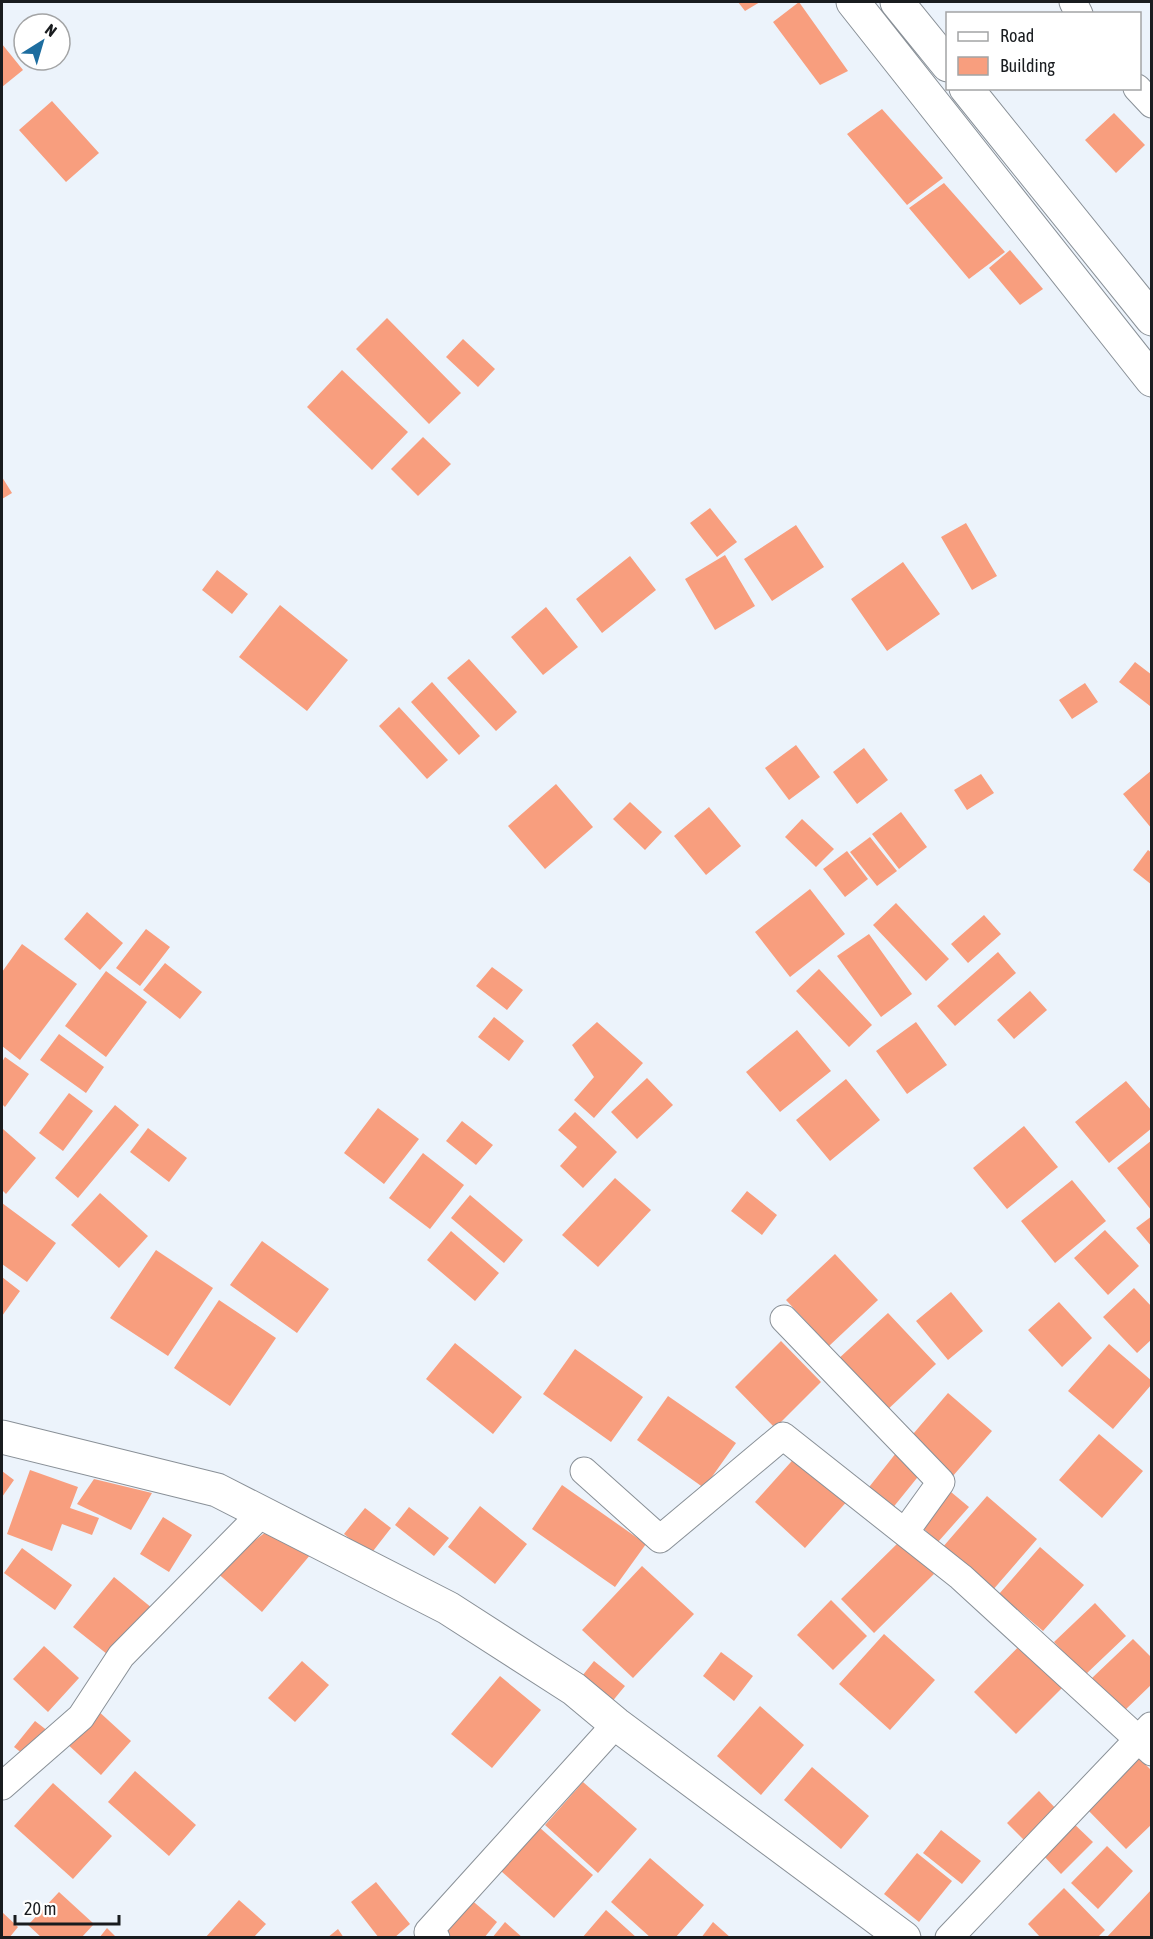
<svg xmlns="http://www.w3.org/2000/svg" width="1153" height="1939" font-family="'Asap Condensed',sans-serif">
	<rect width="100%" height="100%" fill="#ecf3fb"/>
	<path fill="#f89e7e" d="M 738,2 L 760,2 L 745,11 Z
		M 799,2 L 848,71 L 820,85 L 773,22 Z
		M 2,44 L 23,70 L 2,87 Z
		M 52,101 L 99,153 L 66,182 L 19,130 Z
		M 882,109 L 943,178 L 907,205 L 847,134 Z
		M 1114,113 L 1145,145 L 1116,173 L 1085,140 Z
		M 944,183 L 1005,252 L 969,279 L 909,208 Z
		M 1010,250 L 1043,289 L 1020,305 L 989,268 Z
		M 387,318 L 461,393 L 429,424 L 356,349 Z
		M 463,339 L 495,369 L 478,387 L 446,357 Z
		M 342,370 L 408,432 L 372,470 L 307,407 Z
		M 423,437 L 451,464 L 418,496 L 391,469 Z
		M 2,477 L 12,493 L 2,499 Z
		M 710,508 L 737,542 L 717,557 L 690,523 Z
		M 966,523 L 997,576 L 972,590 L 941,537 Z
		M 796,525 L 824,567 L 772,601 L 744,559 Z
		M 725,555 L 755,606 L 715,630 L 685,579 Z
		M 630,556 L 656,590 L 602,633 L 576,599 Z
		M 903,562 L 940,614 L 887,651 L 851,599 Z
		M 217,570 L 248,594 L 232,614 L 202,590 Z
		M 280,605 L 348,660 L 307,711 L 239,657 Z
		M 546,607 L 578,647 L 543,675 L 511,637 Z
		M 469,659 L 517,712 L 496,731 L 447,678 Z
		M 1135,662 L 1152,675 L 1152,704 L 1150,706 L 1119,682 Z
		M 432,682 L 480,736 L 459,755 L 411,702 Z
		M 1085,683 L 1098,702 L 1072,719 L 1059,700 Z
		M 399,707 L 448,760 L 427,779 L 379,726 Z
		M 796,745 L 820,777 L 789,800 L 765,768 Z
		M 864,748 L 888,780 L 857,804 L 833,772 Z
		M 1152,770 L 1152,829 L 1123,794 Z
		M 981,774 L 994,793 L 967,810 L 954,790 Z
		M 556,784 L 593,827 L 545,869 L 508,826 Z
		M 630,802 L 662,832 L 645,850 L 613,819 Z
		M 709,807 L 741,846 L 706,875 L 674,836 Z
		M 901,812 L 927,847 L 899,869 L 872,834 Z
		M 802,819 L 834,849 L 816,867 L 785,837 Z
		M 870,837 L 897,871 L 877,886 L 850,852 Z
		M 1148,850 L 1152,853 L 1152,885 L 1133,870 Z
		M 847,851 L 868,879 L 845,897 L 823,869 Z
		M 810,889 L 845,934 L 790,977 L 755,932 Z
		M 896,903 L 949,959 L 926,981 L 873,925 Z
		M 87,912 L 123,943 L 100,970 L 64,939 Z
		M 984,915 L 1001,934 L 968,963 L 951,944 Z
		M 146,929 L 170,947 L 140,986 L 116,968 Z
		M 869,934 L 912,994 L 881,1017 L 837,956 Z
		M 22,944 L 77,984 L 20,1060 L 2,1046 L 2,972 Z
		M 998,952 L 1016,973 L 955,1026 L 937,1006 Z
		M 165,963 L 202,992 L 180,1019 L 143,990 Z
		M 492,967 L 523,990 L 507,1010 L 476,986 Z
		M 819,969 L 872,1025 L 849,1047 L 796,991 Z
		M 106,971 L 147,1002 L 106,1057 L 65,1026 Z
		M 1030,991 L 1047,1010 L 1014,1039 L 997,1020 Z
		M 494,1017 L 524,1041 L 509,1061 L 478,1037 Z
		M 597,1022 L 643,1063 L 594,1118 L 574,1100 L 594,1077 L 572,1045 Z
		M 916,1022 L 947,1065 L 907,1094 L 876,1051 Z
		M 797,1030 L 831,1071 L 780,1112 L 746,1072 Z
		M 59,1034 L 104,1067 L 86,1093 L 40,1060 Z
		M 5,1057 L 29,1074 L 5,1107 L 2,1104 L 2,1062 Z
		M 647,1078 L 673,1105 L 637,1139 L 611,1112 Z
		M 846,1079 L 880,1120 L 830,1161 L 796,1120 Z
		M 1126,1081 L 1152,1111 L 1152,1128 L 1109,1163 L 1075,1122 Z
		M 69,1093 L 93,1111 L 63,1151 L 39,1133 Z
		M 115,1105 L 139,1125 L 78,1198 L 55,1178 Z
		M 378,1108 L 419,1139 L 384,1184 L 344,1153 Z
		M 575,1112 L 617,1152 L 583,1188 L 560,1166 L 577,1147 L 558,1130 Z
		M 462,1121 L 493,1145 L 476,1165 L 446,1141 Z
		M 1024,1126 L 1058,1167 L 1007,1209 L 973,1168 Z
		M 148,1128 L 187,1158 L 169,1182 L 130,1152 Z
		M 3,1129 L 36,1158 L 6,1194 L 2,1190 Z
		M 1152,1140 L 1152,1211 L 1117,1168 Z
		M 423,1153 L 464,1185 L 430,1229 L 389,1198 Z
		M 615,1178 L 651,1210 L 598,1267 L 562,1235 Z
		M 1072,1180 L 1106,1221 L 1055,1263 L 1021,1221 Z
		M 747,1191 L 777,1215 L 762,1235 L 731,1211 Z
		M 100,1193 L 148,1236 L 119,1268 L 71,1225 Z
		M 470,1195 L 523,1240 L 504,1263 L 451,1218 Z
		M 2,1203 L 56,1243 L 27,1282 L 2,1264 Z
		M 1152,1216 L 1152,1247 L 1136,1228 Z
		M 1105,1230 L 1139,1266 L 1108,1295 L 1074,1258 Z
		M 451,1231 L 499,1273 L 475,1301 L 427,1260 Z
		M 262,1241 L 329,1289 L 297,1333 L 230,1285 Z
		M 156,1250 L 213,1288 L 168,1356 L 110,1318 Z
		M 835,1254 L 878,1300 L 829,1346 L 786,1300 Z
		M 2,1277 L 20,1291 L 2,1316 Z
		M 1134,1288 L 1152,1307 L 1152,1339 L 1137,1353 L 1103,1317 Z
		M 951,1292 L 983,1331 L 948,1360 L 916,1321 Z
		M 219,1300 L 276,1338 L 230,1406 L 174,1368 Z
		M 1059,1302 L 1092,1338 L 1062,1367 L 1028,1330 Z
		M 888,1313 L 936,1364 L 884,1413 L 836,1361 Z
		M 781,1341 L 821,1382 L 775,1428 L 735,1387 Z
		M 455,1343 L 522,1397 L 493,1434 L 426,1379 Z
		M 1109,1344 L 1152,1381 L 1152,1384 L 1113,1429 L 1068,1391 Z
		M 575,1349 L 643,1397 L 611,1442 L 543,1394 Z
		M 948,1393 L 992,1431 L 952,1477 L 908,1440 Z
		M 668,1396 L 736,1443 L 704,1488 L 637,1440 Z
		M 1099,1434 L 1143,1471 L 1102,1518 L 1059,1480 Z
		M 799,1453 L 850,1498 L 805,1548 L 755,1502 Z
		M 896,1453 L 921,1473 L 887,1515 L 862,1496 Z
		M 30,1470 L 78,1487 L 70,1508 L 99,1518 L 92,1535 L 62,1524 L 52,1551 L 7,1534 Z
		M 2,1471 L 14,1480 L 2,1497 Z
		M 94,1479 L 152,1493 L 131,1530 L 77,1504 Z
		M 562,1485 L 646,1544 L 615,1587 L 532,1529 Z
		M 951,1492 L 969,1507 L 938,1542 L 923,1528 Z
		M 987,1496 L 1037,1539 L 992,1591 L 942,1548 Z
		M 480,1506 L 527,1544 L 495,1584 L 448,1547 Z
		M 409,1507 L 449,1538 L 434,1556 L 395,1525 Z
		M 365,1508 L 391,1528 L 370,1555 L 344,1534 Z
		M 163,1517 L 192,1535 L 169,1572 L 140,1554 Z
		M 275,1525 L 311,1554 L 262,1612 L 215,1571 Z
		M 901,1540 L 934,1574 L 874,1633 L 841,1599 Z
		M 1040,1547 L 1084,1585 L 1043,1631 L 999,1594 Z
		M 22,1548 L 72,1585 L 55,1610 L 4,1573 Z
		M 642,1566 L 694,1614 L 633,1678 L 582,1630 Z
		M 114,1577 L 152,1608 L 112,1658 L 73,1627 Z
		M 831,1600 L 867,1636 L 833,1670 L 797,1635 Z
		M 1095,1603 L 1126,1636 L 1085,1675 L 1054,1642 Z
		M 884,1634 L 935,1680 L 890,1730 L 839,1684 Z
		M 1133,1639 L 1152,1658 L 1152,1684 L 1124,1711 L 1092,1678 Z
		M 1025,1640 L 1068,1682 L 1016,1734 L 974,1692 Z
		M 44,1646 L 79,1678 L 48,1712 L 13,1679 Z
		M 721,1652 L 753,1676 L 734,1701 L 703,1676 Z
		M 302,1661 L 329,1685 L 295,1722 L 268,1698 Z
		M 594,1661 L 625,1686 L 606,1709 L 575,1685 Z
		M 500,1676 L 541,1710 L 492,1768 L 451,1734 Z
		M 760,1706 L 804,1745 L 761,1795 L 717,1756 Z
		M 96,1709 L 131,1741 L 101,1775 L 65,1742 Z
		M 35,1721 L 53,1735 L 32,1761 L 14,1747 Z
		M 1136,1755 L 1152,1771 L 1152,1824 L 1126,1849 L 1084,1806 Z
		M 812,1767 L 869,1816 L 841,1849 L 784,1800 Z
		M 135,1771 L 196,1825 L 169,1856 L 108,1802 Z
		M 583,1782 L 637,1829 L 598,1873 L 545,1825 Z
		M 53,1783 L 112,1836 L 73,1879 L 14,1826 Z
		M 1039,1791 L 1060,1813 L 1028,1844 L 1007,1823 Z
		M 1071,1821 L 1093,1842 L 1061,1874 L 1040,1852 Z
		M 539,1827 L 593,1875 L 554,1918 L 501,1871 Z
		M 941,1830 L 981,1861 L 962,1884 L 923,1853 Z
		M 1107,1846 L 1133,1871 L 1098,1909 L 1071,1883 Z
		M 917,1853 L 952,1881 L 919,1922 L 884,1894 Z
		M 650,1858 L 704,1905 L 675,1938 L 651,1938 L 611,1902 Z
		M 376,1882 L 410,1924 L 394,1938 L 379,1938 L 351,1902 Z
		M 1064,1888 L 1105,1930 L 1097,1938 L 1041,1938 L 1028,1924 Z
		M 1152,1889 L 1152,1938 L 1106,1938 Z
		M 59,1892 L 94,1924 L 81,1938 L 42,1938 L 28,1925 Z
		M 468,1897 L 497,1922 L 484,1938 L 447,1938 L 439,1931 Z
		M 239,1900 L 266,1924 L 253,1938 L 205,1938 Z
		M 606,1910 L 637,1938 L 582,1938 Z
		M 2,1912 L 18,1927 L 9,1938 L 2,1938 Z
		M 505,1922 L 523,1938 L 492,1938 Z
		M 713,1922 L 731,1938 L 701,1938 Z
		M 107,1928 L 117,1938 L 99,1938 Z
		M 338,1929 L 344,1938 L 327,1938 Z"/>
	<g fill="none" stroke-linecap="round" stroke-linejoin="round">
		<defs>
			<path id="street" d="M 1073,2 L 1079,14
				M 1137,88 L 1152,104
				M 784,1319 L 941,1482 L 905,1532
				M 584,1471 L 660,1539 L 783,1436 L 961,1577 L 1152,1752
				M 2,1786 L 81,1717 L 121,1656 L 262,1513
				M 436,1938 L 428,1932 L 616,1724
				M 949,1938 L 1151,1726"/>
			<path id="secondary" d="M 2,1437 L 217,1490 L 448,1608 L 574,1689 L 616,1724 L 904,1938"/>
			<path id="primary" d="M 853,2 L 1152,380
				M 897,2 L 948,65
				M 966,88 L 1152,319"/>
		</defs>
		<use href="#street" stroke="#899097" stroke-width="29"/>
		<use href="#secondary" stroke="#899097" stroke-width="35"/>
		<use href="#primary" stroke="#899097" stroke-width="35"/>
		<use href="#street" stroke="#fff" stroke-width="27"/>
		<use href="#secondary" stroke="#fff" stroke-width="33"/>
		<use href="#primary" stroke="#fff" stroke-width="33"/>
	</g>
	<rect width="1153" height="1939" fill="none" stroke="#191c1f" stroke-width="6"/>
	<rect x="946" y="12" width="195" height="78" fill="#ffffff" stroke="#a3a4a5" stroke-width="1.5"/>
	<rect x="958" y="32" width="30" height="9" fill="#ffffff" stroke="#a3a4a5" stroke-width="1.5"/>
	<text x="1000" y="42" font-size="18" fill="#191c1f">Road</text>
	<rect x="958" y="57" width="30" height="18" fill="#f89e7e" stroke="#a3a4a5" stroke-width="1.5"/>
	<text x="1000" y="72" font-size="18" fill="#191c1f">Building</text>
	<g transform="translate(42 42) rotate(37)"><circle r="28" fill="#ffffff" stroke="#a3a4a5" stroke-width="1.5"/>
	<path d="M0-4.5L10 22L0 15L-10 22Z" fill="#1d6d9f"/>
	<text y="-9" font-size="16" font-weight="bold" text-anchor="middle" fill="#191c1f">N</text>
	</g>
	<path d="M15 1915v9h104v-9" fill="none" stroke="#191c1f" stroke-width="3"/>
	<text x="24" y="1915" font-size="18" fill="#191c1f" stroke="#ffffff" stroke-width="4.5" paint-order="stroke">20 m</text>
</svg>
